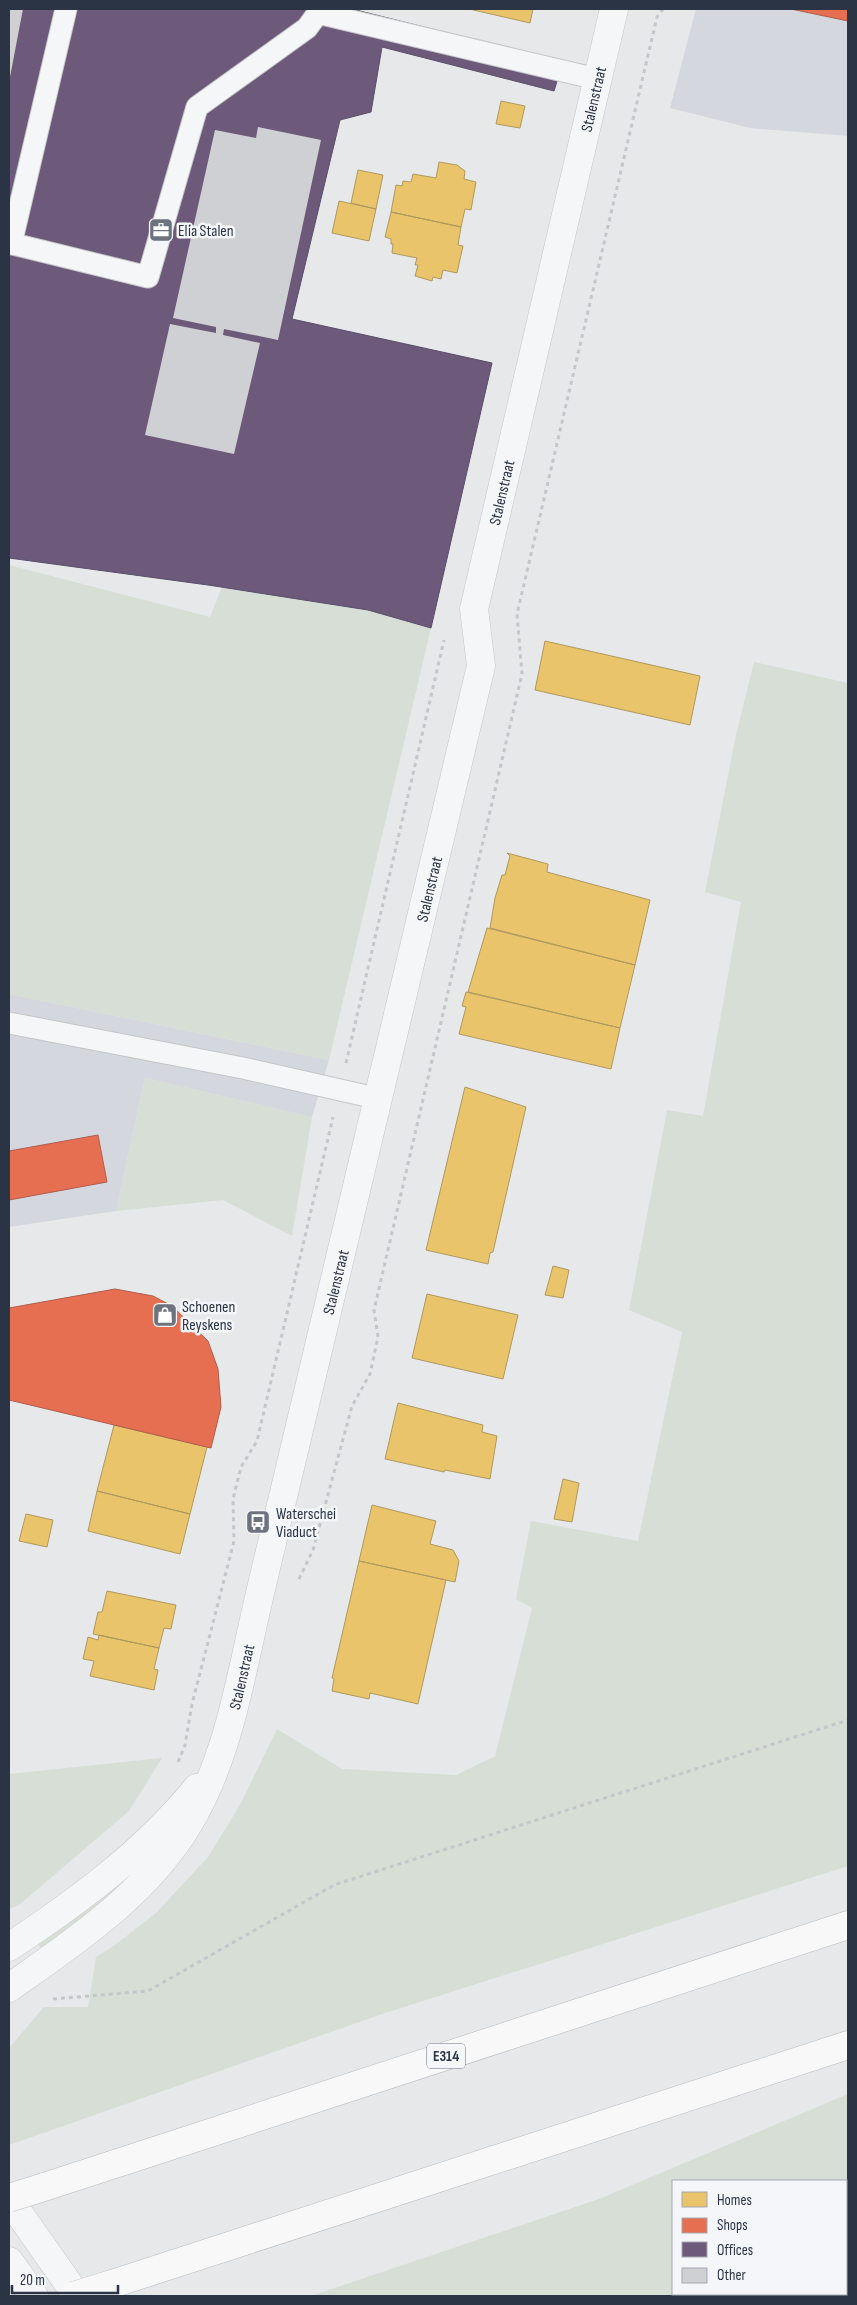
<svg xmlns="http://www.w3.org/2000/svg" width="857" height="2305" font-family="'Sofia Sans Condensed',sans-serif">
	<rect width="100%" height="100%" fill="#e6e8ea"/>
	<path fill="#d4d7dd" d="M 696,9 L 848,9 L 848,136 L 750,128 L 670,108 Z
		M 9,994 L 329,1060 L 312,1117 L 145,1078 L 116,1211 L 9,1227 Z"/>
	<path fill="#d6ded6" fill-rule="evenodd" d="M 234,557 L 368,610 L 431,628 L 329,1060 L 9,994 L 9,565 L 210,617 Z
		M 754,662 L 848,683 L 848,1866 L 382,2014 L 9,2145 L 9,2048 L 44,2007 L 88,2007 L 96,1957 L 115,1945 L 156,1913 L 208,1857 L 240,1805 L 277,1729 L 342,1769 L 456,1775 L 495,1756 L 532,1608 L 516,1599 L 531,1521 L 638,1541 L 682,1332 L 629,1310 L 667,1110 L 703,1116 L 741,902 L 705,892 L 736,735 Z
		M 145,1078 L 312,1117 L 292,1236 L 223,1200 L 116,1211 Z
		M 162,1758 L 129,1811 L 19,1905 L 9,1909 L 9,1774 Z
		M 131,1871 L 134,1874 L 133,1878 L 43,1952 L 38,1944 Z
		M 848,2094 L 848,2296 L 311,2296 L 599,2199 ZM 673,2181 L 846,2181 L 846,2294 L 673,2294 Z"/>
	<path fill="#e9c46a" stroke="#b0995f" d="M 469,9 L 533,9 L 530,23 Z
		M 501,101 L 525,106 L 520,128 L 496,124 Z
		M 439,162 L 457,165 L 465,171 L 464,179 L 476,182 L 471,210 L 465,209 L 461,227 L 391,212 L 396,185 L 402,186 L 403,181 L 411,182 L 413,174 L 436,178 Z
		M 358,170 L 383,175 L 376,209 L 351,203 Z
		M 339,201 L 376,209 L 369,241 L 332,233 Z
		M 391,212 L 461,227 L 458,245 L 463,246 L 457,273 L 443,270 L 441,279 L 433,277 L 432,281 L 415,276 L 418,265 L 415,265 L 417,258 L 392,253 L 393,244 L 391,244 L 391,239 L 385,237 Z
		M 545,641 L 700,676 L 690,725 L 535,690 Z
		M 507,853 L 548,864 L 547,872 L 650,900 L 635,965 L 490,928 L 495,898 L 502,875 L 505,875 L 510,856 Z
		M 487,928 L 635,965 L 620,1028 L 468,992 Z
		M 466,992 L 620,1028 L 611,1069 L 459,1034 L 466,1007 L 462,1006 Z
		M 465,1087 L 526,1107 L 493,1252 L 490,1253 L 488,1264 L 426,1250 Z
		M 553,1266 L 569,1270 L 563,1298 L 545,1295 Z
		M 427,1294 L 518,1315 L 503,1379 L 412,1358 Z
		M 398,1403 L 483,1425 L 482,1432 L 497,1436 L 490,1479 L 445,1470 L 444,1472 L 385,1459 Z
		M 114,1425 L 207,1447 L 190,1514 L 97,1491 Z
		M 563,1479 L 579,1483 L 572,1522 L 554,1519 Z
		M 97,1491 L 190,1514 L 180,1554 L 88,1531 Z
		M 372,1505 L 436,1521 L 430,1544 L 453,1550 L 459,1561 L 455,1582 L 359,1561 Z
		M 26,1514 L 53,1520 L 47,1547 L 19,1541 Z
		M 359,1561 L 446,1580 L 418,1704 L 370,1693 L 369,1699 L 332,1691 L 334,1679 L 332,1678 Z
		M 107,1591 L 176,1605 L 171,1629 L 164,1628 L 159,1648 L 93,1634 L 98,1612 L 102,1612 Z
		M 99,1635 L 159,1648 L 154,1669 L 158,1670 L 154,1690 L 90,1676 L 94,1661 L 83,1659 L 88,1637 L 98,1640 Z"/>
	<path fill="#e76f51" stroke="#af5d4d" d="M 791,9 L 848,9 L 848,21 Z
		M 98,1135 L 107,1182 L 9,1200 L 9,1151 Z
		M 115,1289 L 153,1296 L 172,1306 L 208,1341 L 218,1369 L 221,1407 L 211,1448 L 9,1400 L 9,1308 Z"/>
	<path fill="#6d597a" stroke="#594e6a" d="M 9,9 L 352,9 L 563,62 L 554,91 L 382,47 L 371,112 L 340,120 L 292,319 L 492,363 L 431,628 L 368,610 L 208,585 L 9,558 Z"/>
	<path fill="#ced0d3" d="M 9,9 L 23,9 L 10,77 L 9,77 Z
		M 258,127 L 321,140 L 278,340 L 224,329 L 223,335 L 260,343 L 234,454 L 145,435 L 170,324 L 216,333 L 216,327 L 173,318 L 215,130 L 256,138 Z"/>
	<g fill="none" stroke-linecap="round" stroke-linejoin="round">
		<defs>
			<path id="service" d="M 9,243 L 148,277 L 197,107 L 307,28 L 318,13 L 597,79
				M 11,244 L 66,9
				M 9,1023 L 243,1068 L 380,1099"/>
			<g id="tertiary">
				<path d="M 9,1947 C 77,1902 145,1852 197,1788"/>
				<path id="s1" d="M 9,1988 C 74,1942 147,1894 189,1823 C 225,1763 238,1692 253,1624 C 264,1575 276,1526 288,1476 C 354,1207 418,937 481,666 L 474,609 L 614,9"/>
				<path d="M 9,2199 L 77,2296"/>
				<path d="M 9,2261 L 34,2296"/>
			</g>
			<path id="motorway" d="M 44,2187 L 848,1925
				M 112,2284 L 848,2045"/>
		</defs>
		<use href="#service" stroke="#c4c6c8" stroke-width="23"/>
		<use href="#tertiary" stroke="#c4c6c8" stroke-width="29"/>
		<use href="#motorway" stroke="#b8bbbf" stroke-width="29"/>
		<path stroke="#c5c6ca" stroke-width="3" stroke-dasharray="4 4" stroke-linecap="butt" d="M 346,1063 L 444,640
			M 299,1579 L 313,1550 L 352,1406 L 370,1374 L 378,1337 L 374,1310 L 522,674 L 517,614 L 657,17 L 663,9
			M 178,1762 L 185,1745 L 192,1704 L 234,1541 L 233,1499 L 241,1467 L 257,1441 L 333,1117
			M 53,1999 L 148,1991 L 334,1885 L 848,1720"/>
		<use href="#service" stroke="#f5f6f7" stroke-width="21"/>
		<use href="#tertiary" stroke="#f5f6f7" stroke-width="28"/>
		<use href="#motorway" stroke="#f8f8f8" stroke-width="28"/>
		<defs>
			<path id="motorway-bridge" d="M 9,2198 L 44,2187
				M 73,2296 L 112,2284"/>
		</defs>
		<use href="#motorway-bridge" stroke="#b8bbbf" stroke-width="29" stroke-linecap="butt"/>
		<use href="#motorway-bridge" stroke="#f8f8f8" stroke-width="28"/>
	</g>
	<defs>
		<symbol id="office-square" viewBox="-11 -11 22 22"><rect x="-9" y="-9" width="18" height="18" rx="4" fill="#6c737f" stroke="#f4f6f9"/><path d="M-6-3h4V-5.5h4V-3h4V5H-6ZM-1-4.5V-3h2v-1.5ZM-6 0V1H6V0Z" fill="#fff"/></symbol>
		<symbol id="shop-square" viewBox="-11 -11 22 22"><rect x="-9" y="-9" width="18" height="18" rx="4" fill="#6c737f" stroke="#f4f6f9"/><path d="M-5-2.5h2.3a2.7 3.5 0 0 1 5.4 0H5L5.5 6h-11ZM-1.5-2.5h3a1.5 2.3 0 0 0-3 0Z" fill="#fff"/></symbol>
		<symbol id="bus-square" viewBox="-11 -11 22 22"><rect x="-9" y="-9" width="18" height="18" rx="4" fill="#6c737f" stroke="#f4f6f9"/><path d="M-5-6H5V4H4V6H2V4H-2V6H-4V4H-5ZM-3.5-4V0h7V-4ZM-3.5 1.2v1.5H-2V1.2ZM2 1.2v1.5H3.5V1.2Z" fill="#fff"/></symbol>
	</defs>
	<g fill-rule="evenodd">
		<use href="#office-square" x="147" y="216" width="28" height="28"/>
		<use href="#shop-square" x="151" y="1301" width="28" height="28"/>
		<use href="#bus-square" x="244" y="1508" width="28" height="28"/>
	</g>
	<g text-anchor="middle" stroke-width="5" stroke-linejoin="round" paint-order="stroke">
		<rect fill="#f4f6f9" stroke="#676e7b" stroke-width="1" x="427" y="2043.5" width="38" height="25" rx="4"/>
		<g font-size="15" font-weight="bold" fill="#2b3445">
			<text x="446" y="2061">E314</text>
		</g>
		<g font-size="16" fill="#2b3445" stroke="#f4f6f9">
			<text dy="6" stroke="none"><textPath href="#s1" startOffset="2022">Stalenstraat</textPath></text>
			<text dy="6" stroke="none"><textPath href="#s1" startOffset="1618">Stalenstraat</textPath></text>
			<text dy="6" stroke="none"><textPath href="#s1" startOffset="1212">Stalenstraat</textPath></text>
			<text dy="6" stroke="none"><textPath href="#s1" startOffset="808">Stalenstraat</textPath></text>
			<text dy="6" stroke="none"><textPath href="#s1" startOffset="402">Stalenstraat</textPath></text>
		</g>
		<g font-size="16" fill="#2b3445" stroke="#f4f6f9" text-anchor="start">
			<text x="178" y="236">Elia Stalen</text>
			<text x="182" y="1312">Schoenen<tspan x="182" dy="18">Reyskens</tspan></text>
			<text x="276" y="1519">Waterschei<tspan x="276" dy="18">Viaduct</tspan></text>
		</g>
	</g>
	<rect width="857" height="2305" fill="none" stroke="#2b3445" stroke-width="20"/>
	<rect x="672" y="2180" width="175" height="115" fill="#f4f6f9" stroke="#a4a8b1"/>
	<rect x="682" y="2192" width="25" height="15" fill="#e9c46a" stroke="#a4a8b1"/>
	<text x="717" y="2205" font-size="15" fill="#2b3445">Homes</text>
	<rect x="682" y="2218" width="25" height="15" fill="#e76f51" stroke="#a4a8b1"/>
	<text x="717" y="2230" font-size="15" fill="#2b3445">Shops</text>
	<rect x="682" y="2242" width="25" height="15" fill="#6d597a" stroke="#a4a8b1"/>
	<text x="717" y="2255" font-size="15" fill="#2b3445">Offices</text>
	<rect x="682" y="2268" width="25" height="15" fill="#ced0d3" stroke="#a4a8b1"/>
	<text x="717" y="2280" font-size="15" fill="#2b3445">Other</text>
	<path d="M12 2285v8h106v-8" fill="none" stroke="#2b3445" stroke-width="2.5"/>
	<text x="20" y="2285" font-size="15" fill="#2b3445" stroke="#f4f6f9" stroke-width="4" paint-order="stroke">20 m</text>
</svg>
